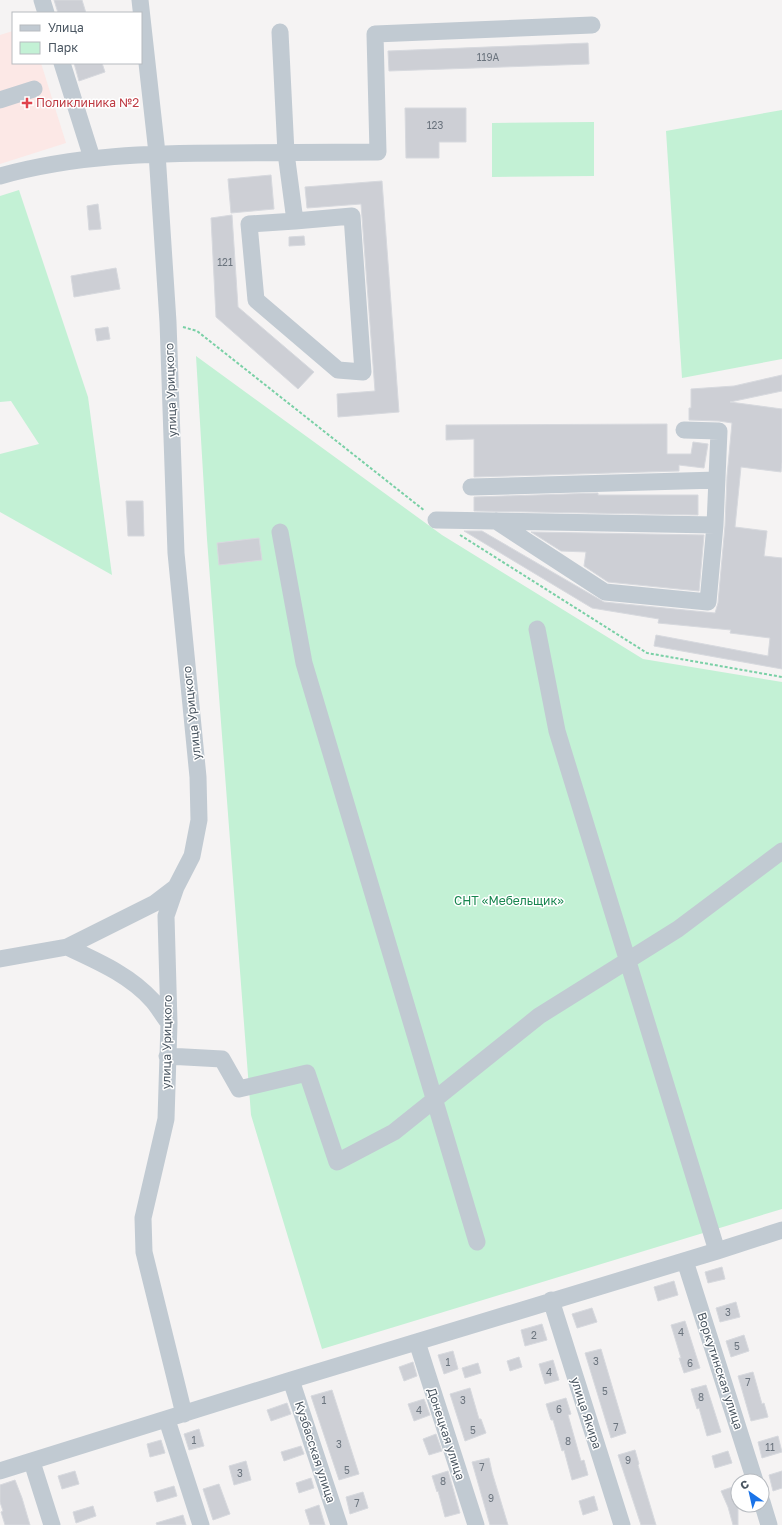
<svg xmlns="http://www.w3.org/2000/svg" width="782" height="1525" font-family="'Golos Text',sans-serif">
	<rect width="100%" height="100%" fill="#f5f3f3"/>
	<path fill="#fce8e6" d="M 13,31 L 13,63 L 41,63 L 66,143 L 0,164 L 0,35 Z"/>
	<path fill="#c3f1d5" d="M 782,110 L 782,359 L 682,378 L 666,131 Z
		M 594,122 L 594,176 L 492,177 L 492,123 Z
		M 19,190 L 88,397 L 112,575 L 0,512 L 0,454 L 39,444 L 11,401 L 0,402 L 0,196 Z
		M 196,356 L 442,535 L 643,659 L 782,682 L 782,1209 L 322,1349 L 251,1115 L 207,539 Z"/>
	<path fill="#cdcfd5" stroke="#d7d9de" d="M 54,0 L 82,0 L 86,13 L 58,13 Z
		M 588,43 L 589,64 L 389,71 L 388,51 Z
		M 74,63 L 102,63 L 105,72 L 79,81 Z
		M 405,108 L 466,108 L 466,142 L 439,142 L 439,158 L 406,158 Z
		M 271,175 L 274,209 L 231,213 L 228,179 Z
		M 382,181 L 399,412 L 338,417 L 337,394 L 375,391 L 361,204 L 307,208 L 305,187 Z
		M 98,204 L 101,229 L 89,230 L 87,206 Z
		M 232,215 L 238,307 L 314,372 L 298,389 L 216,317 L 211,218 Z
		M 304,236 L 305,245 L 289,246 L 289,237 Z
		M 116,268 L 120,289 L 74,297 L 71,276 Z
		M 108,327 L 110,339 L 97,341 L 95,329 Z
		M 782,375 L 782,391 L 730,402 L 782,409 L 782,462 L 781,472 L 741,467 L 735,527 L 767,531 L 764,556 L 782,558 L 782,669 L 654,646 L 656,635 L 768,656 L 770,638 L 730,633 L 731,630 L 658,623 L 659,619 L 592,608 L 464,531 L 482,531 L 604,602 L 715,613 L 718,603 L 725,526 L 727,476 L 732,423 L 719,421 L 689,420 L 689,408 L 691,408 L 691,389 L 734,386 Z
		M 667,424 L 667,454 L 691,454 L 693,442 L 708,444 L 704,468 L 679,465 L 679,471 L 474,477 L 474,439 L 446,440 L 446,425 Z
		M 598,493 L 598,495 L 698,495 L 698,515 L 474,511 L 474,497 Z
		M 126,501 L 143,501 L 144,536 L 128,536 Z
		M 531,532 L 704,535 L 699,591 L 608,582 L 584,566 L 586,552 L 561,551 Z
		M 259,538 L 262,560 L 219,565 L 217,543 Z
		M 722,1267 L 725,1279 L 708,1283 L 705,1272 Z
		M 674,1281 L 678,1295 L 658,1301 L 654,1287 Z
		M 736,1302 L 740,1317 L 720,1322 L 716,1308 Z
		M 592,1308 L 597,1322 L 577,1328 L 572,1314 Z
		M 685,1321 L 700,1368 L 684,1373 L 679,1358 L 681,1358 L 671,1325 Z
		M 542,1324 L 547,1340 L 525,1346 L 521,1330 Z
		M 744,1335 L 749,1351 L 731,1357 L 726,1341 Z
		M 601,1349 L 626,1433 L 611,1438 L 585,1353 Z
		M 453,1351 L 458,1369 L 444,1374 L 438,1355 Z
		M 519,1357 L 522,1367 L 510,1371 L 507,1361 Z
		M 553,1360 L 559,1380 L 545,1384 L 539,1364 Z
		M 413,1362 L 417,1376 L 404,1381 L 399,1367 Z
		M 478,1363 L 481,1373 L 465,1378 L 462,1368 Z
		M 753,1372 L 762,1404 L 764,1403 L 768,1417 L 751,1421 L 738,1376 Z
		M 706,1385 L 721,1432 L 707,1436 L 699,1408 L 697,1409 L 691,1389 Z
		M 470,1388 L 479,1419 L 481,1419 L 486,1433 L 465,1441 L 450,1394 Z
		M 332,1390 L 359,1474 L 339,1480 L 311,1396 Z
		M 566,1398 L 571,1414 L 568,1415 L 581,1461 L 584,1460 L 588,1475 L 572,1480 L 564,1450 L 562,1451 L 553,1420 L 551,1420 L 546,1404 Z
		M 424,1399 L 430,1415 L 414,1421 L 408,1404 Z
		M 287,1403 L 291,1414 L 271,1421 L 267,1410 Z
		M 199,1429 L 204,1446 L 189,1450 L 184,1434 Z
		M 436,1434 L 442,1451 L 429,1455 L 423,1439 Z
		M 778,1436 L 782,1452 L 762,1458 L 758,1442 Z
		M 161,1440 L 165,1453 L 150,1457 L 147,1444 Z
		M 301,1446 L 304,1454 L 284,1461 L 281,1452 Z
		M 635,1450 L 639,1464 L 638,1465 L 656,1525 L 641,1525 L 618,1455 Z
		M 728,1451 L 732,1463 L 715,1468 L 712,1456 Z
		M 489,1458 L 492,1472 L 508,1525 L 490,1525 L 472,1462 Z
		M 246,1461 L 251,1480 L 234,1485 L 229,1466 Z
		M 75,1471 L 79,1484 L 62,1489 L 58,1476 Z
		M 448,1471 L 460,1513 L 445,1517 L 438,1491 L 437,1492 L 432,1476 Z
		M 782,1471 L 782,1488 L 773,1491 L 769,1475 Z
		M 311,1478 L 314,1488 L 299,1493 L 296,1483 Z
		M 15,1480 L 22,1498 L 30,1525 L 5,1525 L 1,1512 L 3,1511 L 0,1502 L 0,1485 Z
		M 219,1484 L 230,1514 L 213,1520 L 203,1489 Z
		M 738,1485 L 738,1525 L 733,1525 L 728,1507 L 721,1491 Z
		M 174,1486 L 177,1496 L 157,1502 L 154,1492 Z
		M 363,1492 L 368,1508 L 350,1514 L 346,1497 Z
		M 594,1496 L 598,1510 L 583,1515 L 579,1501 Z
		M 319,1505 L 325,1525 L 310,1525 L 305,1510 Z
		M 93,1506 L 96,1516 L 76,1523 L 73,1512 Z
		M 183,1515 L 186,1525 L 157,1525 L 156,1523 Z"/>
	<g fill="none" stroke-linecap="round" stroke-linejoin="round">
		<path stroke="#7ad0a6" stroke-width="2" stroke-dasharray="3 2" stroke-linecap="butt" d="M 183,327 L 197,331 L 425,511
			M 460,535 L 647,653 L 782,677"/>
		<path stroke="#c1cad2" stroke-width="17" d="M 42,0 L 46,13
			M 140,0 L 157,153 L 168,322 L 176,553 L 198,777 L 199,820 L 192,856 L 176,887 L 166,916 L 169,1023 L 166,1119 L 143,1218 L 144,1252 L 184,1414
			M 280,32 L 286,153 L 295,221 L 352,216 L 363,372 L 338,370 L 256,300 L 249,224 L 295,221
			M 62,63 L 92,158
			M 0,100 L 34,89
			M 0,176 C 75,155 152,153 229,153 C 279,153 329,152 378,152 L 375,34 L 592,25
			M 471,487 L 717,480
			M 436,520 L 715,525
			M 496,521 L 605,592 L 708,602 L 715,525 L 719,431 L 684,430
			M 280,532 L 304,663 L 477,1242
			M 537,629 L 557,731 L 717,1251
			M 67,947 C 97,961 130,975 153,1001 C 159,1008 163,1016 169,1023
			M 0,959 L 67,947 L 155,903 L 176,887
			M 167,1056 L 222,1059 L 239,1089 L 307,1073 L 337,1162 L 394,1132 L 539,1016 L 678,929 L 782,851
			M 685,1261 L 755,1481
			M 551,1300 L 622,1525
			M 417,1342 L 476,1525
			M 291,1380 L 339,1525
			M 167,1420 L 201,1525
			M 32,1462 L 52,1525
			M 0,1471 L 291,1380 L 717,1251 L 782,1230
			M 762,1502 L 769,1525"/>
	</g>
	<path fill="#e0444e" stroke="#fff" stroke-width="1.5" d="M25 97h4v4h4v4h-4v4h-4v-4h-4v-4h4z"/>
	<g text-anchor="middle" stroke-width="3" stroke-linejoin="round" paint-order="stroke">
		<g font-size="10" fill="#6b747e">
			<text x="488" y="61">119А</text>
			<text x="435" y="129">123</text>
			<text x="225" y="266">121</text>
			<text x="728" y="1316">3</text>
			<text x="681" y="1336">4</text>
			<text x="534" y="1339">2</text>
			<text x="737" y="1350">5</text>
			<text x="596" y="1365">3</text>
			<text x="448" y="1366">1</text>
			<text x="690" y="1367">6</text>
			<text x="549" y="1376">4</text>
			<text x="748" y="1386">7</text>
			<text x="605" y="1395">5</text>
			<text x="701" y="1401">8</text>
			<text x="324" y="1404">1</text>
			<text x="463" y="1404">3</text>
			<text x="559" y="1413">6</text>
			<text x="419" y="1414">4</text>
			<text x="616" y="1431">7</text>
			<text x="473" y="1434">5</text>
			<text x="194" y="1444">1</text>
			<text x="568" y="1445">8</text>
			<text x="339" y="1448">3</text>
			<text x="770" y="1451">11</text>
			<text x="628" y="1464">9</text>
			<text x="482" y="1471">7</text>
			<text x="347" y="1474">5</text>
			<text x="240" y="1477">3</text>
			<text x="443" y="1485">8</text>
			<text x="491" y="1502">9</text>
			<text x="357" y="1507">7</text>
		</g>
		<g font-size="12" fill="#be3a42" stroke="#fff" text-anchor="start">
			<text x="36" y="107">Поликлиника №2</text>
		</g>
		<g font-size="12" fill="#4a5661" stroke="#fff">
			<text transform="translate(171 390) rotate(-92)" y="4">улица Урицкого</text>
			<text transform="translate(192 713) rotate(-96)" y="4">улица Урицкого</text>
			<text transform="translate(167 1042) rotate(-89)" y="4">улица Урицкого</text>
			<text transform="translate(720 1371) rotate(72)" y="4">Воркутинская улица</text>
			<text transform="translate(586 1413) rotate(72)" y="4">улица Якира</text>
			<text transform="translate(446 1434) rotate(72)" y="4">Донецкая улица</text>
			<text transform="translate(315 1452) rotate(72)" y="4">Кузбасская улица</text>
		</g>
		<g font-size="12" fill="#17864f" stroke="#fff">
			<text x="509" y="905">СНТ «Мебельщик»</text>
		</g>
	</g>
	<rect x="12" y="12" width="130" height="52" fill="#ffffff" stroke="#b7bbc0"/>
	<rect x="20" y="25" width="20" height="6" fill="#c1cad2" stroke="#b7bbc0"/>
	<text x="48" y="32" font-size="12" fill="#4a5661">Улица</text>
	<rect x="20" y="42" width="20" height="12" fill="#c3f1d5" stroke="#b7bbc0"/>
	<text x="48" y="52" font-size="12" fill="#4a5661">Парк</text>
	<g transform="translate(750 1493) rotate(326)"><circle r="19" fill="#ffffff" stroke="#b7bbc0"/>
	<path d="M0-3L7 15L0 10L-7 15Z" fill="#1a73e8"/>
	<text y="-6" font-size="11" font-weight="bold" text-anchor="middle" fill="#4a5661">С</text>
	</g>
</svg>
